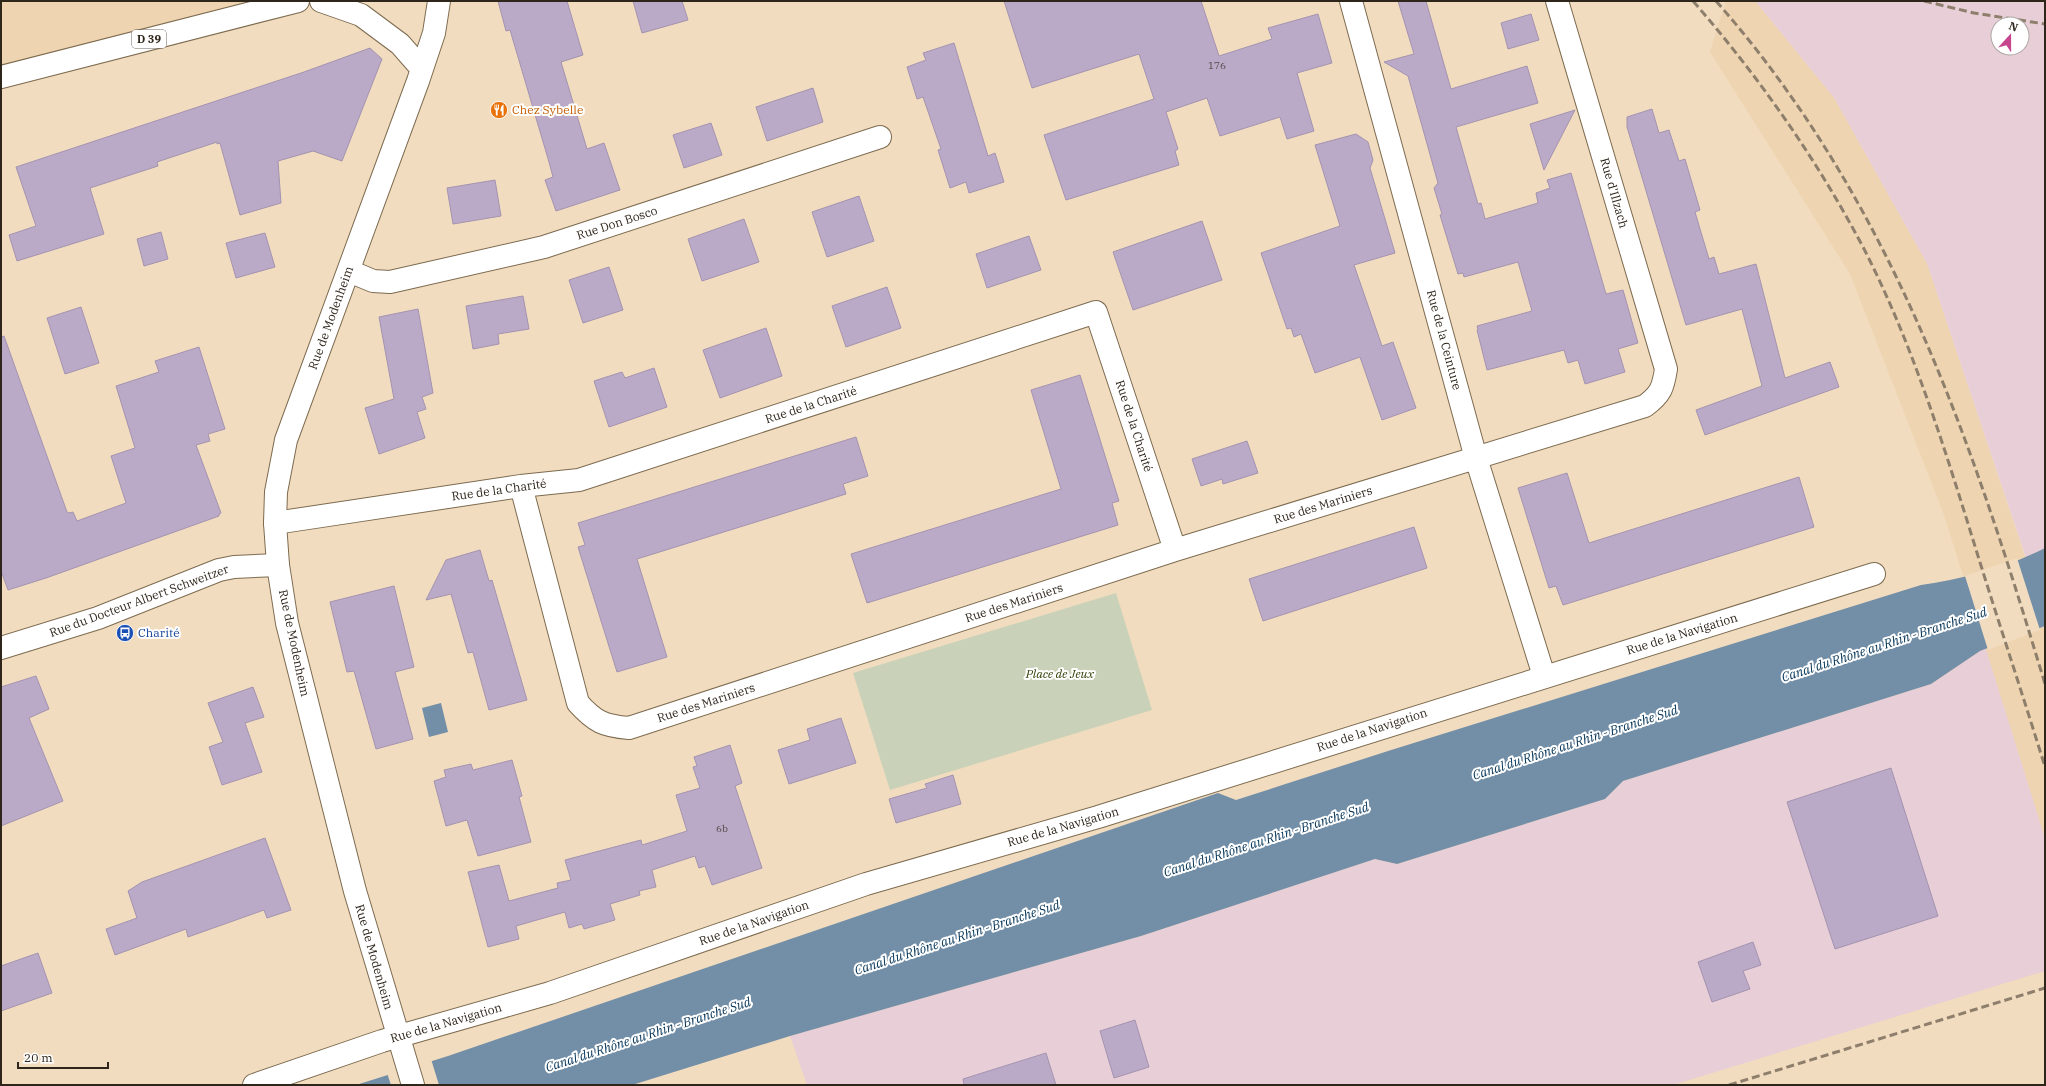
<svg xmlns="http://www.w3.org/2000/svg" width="2046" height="1086" font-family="'IBM Plex Serif',serif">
	<rect width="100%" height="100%" fill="#f1dcbf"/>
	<path fill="#e8ced6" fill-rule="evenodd" d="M 1755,1 L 2045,1 L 2045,548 L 2026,558 L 1927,264 L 1834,98 ZM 1998,24 L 2022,24 L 2022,48 L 1998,48 Z
		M 2045,626 L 2045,971 L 1673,1085 L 807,1085 L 790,1036 L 1141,936 L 1375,859 L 1397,864 L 1605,799 L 1623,781 L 1931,684 L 1980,651 Z"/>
	<path fill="#eed4b0" d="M 1,1 L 298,1 L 1,77 Z
		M 1726,1 L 1755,1 L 1834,98 L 1927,264 L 2045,617 L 2045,838 L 1944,515 L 1850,274 L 1710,52 Z"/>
	<path fill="#c9d2b8" d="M 1116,593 L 1152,710 L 890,790 L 853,673 Z"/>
	<path fill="#738ea7" d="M 2045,548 L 2045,626 L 1980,651 L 1931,684 L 1623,781 L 1605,799 L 1397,864 L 1375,859 L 1141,936 L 790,1036 L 632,1085 L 356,1085 L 448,1056 L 1218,793 L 1236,800 L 1388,751 L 1921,585 C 1964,579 2006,568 2045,548 Z
		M 441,703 L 448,732 L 429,737 L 422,708 Z"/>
	<path fill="#f1dcbf" d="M 2017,558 L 2040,630 L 1988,650 L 1965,576 Z
		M 431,1059 L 439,1085 L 391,1085 L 387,1073 Z"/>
	<path fill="#bbaac7" stroke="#a493b0" d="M 498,1 L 567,1 L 583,55 L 561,62 L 587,149 L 604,143 L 620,190 L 556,211 L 545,180 L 553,177 L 549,162 L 510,30 L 506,31 Z
		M 633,1 L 682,1 L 688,20 L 642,33 Z
		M 1004,1 L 1201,1 L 1219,56 L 1272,39 L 1268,28 L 1318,14 L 1332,63 L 1297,73 L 1314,131 L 1287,139 L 1280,117 L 1220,136 L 1207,98 L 1166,112 L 1178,149 L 1175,151 L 1179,165 L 1066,200 L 1044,135 L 1154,99 L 1139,54 L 1032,88 Z
		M 1398,1 L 1426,1 L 1451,89 L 1527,66 L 1538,103 L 1456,127 L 1478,204 L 1481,203 L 1485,219 L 1538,203 L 1536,193 L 1550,188 L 1547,180 L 1571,173 L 1606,294 L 1623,290 L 1638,343 L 1618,349 L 1625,372 L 1585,384 L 1578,360 L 1568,363 L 1564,350 L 1487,370 L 1477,330 L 1478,330 L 1477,326 L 1532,311 L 1518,262 L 1464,277 L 1463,273 L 1458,274 L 1440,215 L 1442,214 L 1434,188 L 1438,183 L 1408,76 L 1384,62 L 1414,54 Z
		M 1531,14 L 1539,40 L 1508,49 L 1501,23 Z
		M 954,43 L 988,156 L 995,153 L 1004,182 L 969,193 L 966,182 L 950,188 L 938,150 L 941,149 L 923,97 L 917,99 L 907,67 L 926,60 L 923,53 Z
		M 370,48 L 382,59 L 342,161 L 313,151 L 278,161 L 281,203 L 240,215 L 220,143 L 217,144 L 217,142 L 157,162 L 158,166 L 90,188 L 104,234 L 17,261 L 9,235 L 36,226 L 16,167 L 304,72 Z
		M 813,88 L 823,122 L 767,141 L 756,107 Z
		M 1652,109 L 1659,133 L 1669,130 L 1679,161 L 1685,159 L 1700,210 L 1695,212 L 1709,259 L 1714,257 L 1719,274 L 1756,264 L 1785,378 L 1830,362 L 1839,387 L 1705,435 L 1696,410 L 1762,386 L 1742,309 L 1686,325 L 1627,127 L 1627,117 Z
		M 1575,110 L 1544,170 L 1530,124 Z
		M 711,123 L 722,155 L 684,168 L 673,135 Z
		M 1356,134 L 1368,142 L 1373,160 L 1370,168 L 1395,253 L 1354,265 L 1382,346 L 1393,342 L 1416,408 L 1382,420 L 1360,357 L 1315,373 L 1301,334 L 1294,337 L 1291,328 L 1287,329 L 1261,253 L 1340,226 L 1315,145 Z
		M 495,180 L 501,216 L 453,224 L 447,188 Z
		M 859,196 L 874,241 L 827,257 L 812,212 Z
		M 744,219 L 759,262 L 702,281 L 688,239 Z
		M 1202,221 L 1222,280 L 1133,310 L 1113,252 Z
		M 161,232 L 168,259 L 144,266 L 137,239 Z
		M 265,233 L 275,267 L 236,278 L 226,243 Z
		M 1029,236 L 1041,270 L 987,288 L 976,254 Z
		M 609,267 L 623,310 L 583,323 L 569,280 Z
		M 887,287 L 901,328 L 846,347 L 832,306 Z
		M 523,296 L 529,329 L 498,334 L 499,344 L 473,349 L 466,306 Z
		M 81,307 L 99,363 L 65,374 L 47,318 Z
		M 418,309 L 433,393 L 422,397 L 426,409 L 417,412 L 425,438 L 379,454 L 365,408 L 394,399 L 379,317 Z
		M 766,328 L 782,376 L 720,398 L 703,350 Z
		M 4,336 L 67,512 L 69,513 L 73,512 L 77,521 L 126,503 L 111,456 L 135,448 L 116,386 L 159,372 L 155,361 L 199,347 L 225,429 L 208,434 L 210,441 L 196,445 L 221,513 L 219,514 L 219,516 L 46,578 L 8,590 L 1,571 L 1,337 Z
		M 654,368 L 667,407 L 609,427 L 594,381 L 622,372 L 625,378 Z
		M 1080,375 L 1119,501 L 1112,503 L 1118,525 L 867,603 L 851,554 L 1061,489 L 1031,390 Z
		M 856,437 L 868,476 L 843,484 L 846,494 L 637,559 L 667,657 L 617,672 L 578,547 L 585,545 L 578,523 Z
		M 1247,441 L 1258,473 L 1223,484 L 1222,479 L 1201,486 L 1192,459 Z
		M 1567,473 L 1589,543 L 1799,477 L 1814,527 L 1563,605 L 1556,586 L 1549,588 L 1518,488 Z
		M 1414,527 L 1427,568 L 1263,621 L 1249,579 Z
		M 480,550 L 489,581 L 492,580 L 527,700 L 489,710 L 473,652 L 468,653 L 451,594 L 426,600 L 446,560 Z
		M 394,586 L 414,667 L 395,672 L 413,739 L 376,749 L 354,671 L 347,672 L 330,602 Z
		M 36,676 L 49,709 L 29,718 L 63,801 L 1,826 L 1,687 Z
		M 253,687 L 264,717 L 245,723 L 262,772 L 222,785 L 209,747 L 223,742 L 208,703 Z
		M 841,718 L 856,763 L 789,784 L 778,750 L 810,740 L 807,729 Z
		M 730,745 L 742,783 L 735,786 L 762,868 L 712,885 L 705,866 L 699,868 L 695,856 L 652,870 L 656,887 L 639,891 L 640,895 L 610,904 L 615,920 L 584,929 L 582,924 L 569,928 L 565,912 L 516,926 L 519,939 L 488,947 L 468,872 L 499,865 L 509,901 L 558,888 L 557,883 L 571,880 L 565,860 L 641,840 L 642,845 L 687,831 L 676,795 L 700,788 L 693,767 L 697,766 L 694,757 Z
		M 512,760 L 522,796 L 519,797 L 531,842 L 478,856 L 467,820 L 446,826 L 434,781 L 446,777 L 444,770 L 471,764 L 473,770 Z
		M 1891,768 L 1938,916 L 1835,949 L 1787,802 Z
		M 953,775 L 961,804 L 896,823 L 889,799 L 927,788 L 925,784 Z
		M 265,838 L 291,910 L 267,918 L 264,910 L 188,937 L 186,929 L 115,955 L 106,929 L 137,918 L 128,891 L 142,882 Z
		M 1753,942 L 1761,965 L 1743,971 L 1750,989 L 1712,1002 L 1698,962 Z
		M 38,953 L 52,993 L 1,1011 L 1,966 Z
		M 1135,1020 L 1149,1067 L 1114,1078 L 1100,1031 Z
		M 1046,1053 L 1056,1085 L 964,1085 L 963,1079 Z"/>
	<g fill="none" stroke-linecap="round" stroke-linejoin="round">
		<defs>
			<path id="minor" d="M 1351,1 L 1476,458 L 1544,676
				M 349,271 L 373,281 L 390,282 L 544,247 L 880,137
				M 521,486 L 578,703 C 595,722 604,726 629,728 L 1175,550 L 1645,406 C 1661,394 1663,388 1666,369 L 1557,1
				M 275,523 L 521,486 L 579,480 L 1096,312 L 1175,550
				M 1,648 L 98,618 L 219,570 L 234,567 L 278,565
				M 254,1085 L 382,1041 L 550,993 L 866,884 L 1098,817 L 1874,574"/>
			<path id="major" d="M 321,1 L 361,15 L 400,44 L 422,69
				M 1,77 L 298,1
				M 413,1085 L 355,891 L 287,623 L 278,565 L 275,523 L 276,492 L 286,440 L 418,81 L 434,33 L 439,1"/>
		</defs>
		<use href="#minor" stroke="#7d6b50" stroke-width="24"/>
		<use href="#major" stroke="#7d6b50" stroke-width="24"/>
		<use href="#minor" stroke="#fff" stroke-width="22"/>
		<use href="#major" stroke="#fff" stroke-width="22"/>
		<path stroke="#8e7f6c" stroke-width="3" stroke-dasharray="8 4" stroke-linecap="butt" d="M 1693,1 C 1759,77 1816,158 1863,247 C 1911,340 1943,443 1974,543 C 1997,618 2022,692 2045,767
			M 1716,1 C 1891,200 1970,435 2045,684
			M 1924,1 L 1974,13 L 2045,24
			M 1729,1085 L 2045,988"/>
	</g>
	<defs>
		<symbol id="restaurant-disc" viewBox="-11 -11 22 22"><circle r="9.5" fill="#e8710a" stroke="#fff"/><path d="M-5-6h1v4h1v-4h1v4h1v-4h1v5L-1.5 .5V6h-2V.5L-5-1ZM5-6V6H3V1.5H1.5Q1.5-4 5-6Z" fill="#fff"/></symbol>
		<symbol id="bus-disc" viewBox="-11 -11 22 22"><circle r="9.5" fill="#1a4fb4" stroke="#fff"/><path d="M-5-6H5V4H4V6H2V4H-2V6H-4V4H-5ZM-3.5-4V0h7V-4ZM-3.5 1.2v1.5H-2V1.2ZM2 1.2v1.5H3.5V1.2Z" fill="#fff"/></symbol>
	</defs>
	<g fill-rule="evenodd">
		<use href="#restaurant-disc" x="489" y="100" width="20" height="20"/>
		<use href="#bus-disc" x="115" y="623" width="20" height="20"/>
	</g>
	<g text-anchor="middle" stroke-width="4" stroke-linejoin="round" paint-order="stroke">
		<g font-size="10" fill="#514746">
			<text x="1217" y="69">176</text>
			<text x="722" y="832">6b</text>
		</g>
		<rect fill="#fff" stroke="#6d675f" stroke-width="1" x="132" y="30" width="34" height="18" rx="3"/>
		<g font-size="11" font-weight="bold" fill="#2e261b">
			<text x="149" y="43">D 39</text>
		</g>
		<g font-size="12" fill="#c56008" stroke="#fff" text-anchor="start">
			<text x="512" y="114">Chez Sybelle</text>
		</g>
		<g font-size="12" fill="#2e261b" stroke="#fff">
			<text transform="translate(1614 193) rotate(74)" y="4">Rue d'Illzach</text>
			<text transform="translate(617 223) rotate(-18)" y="4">Rue Don Bosco</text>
			<text transform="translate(331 318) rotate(-70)" y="4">Rue de Modenheim</text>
			<text transform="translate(1444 340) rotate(75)" y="4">Rue de la Ceinture</text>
			<text transform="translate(811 405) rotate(-18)" y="4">Rue de la Charité</text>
			<text transform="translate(1134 426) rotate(72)" y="4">Rue de la Charité</text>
			<text transform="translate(499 490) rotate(-8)" y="4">Rue de la Charité</text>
			<text transform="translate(1323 505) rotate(-17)" y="4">Rue des Mariniers</text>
			<text transform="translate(139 601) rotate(-20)" y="4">Rue du Docteur Albert Schweitzer</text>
			<text transform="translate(1014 603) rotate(-18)" y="4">Rue des Mariniers</text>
			<text transform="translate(1682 634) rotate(-17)" y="4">Rue de la Navigation</text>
			<text transform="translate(294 643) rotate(78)" y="4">Rue de Modenheim</text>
			<text transform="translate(706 703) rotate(-18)" y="4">Rue des Mariniers</text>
			<text transform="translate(1372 730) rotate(-18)" y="4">Rue de la Navigation</text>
			<text transform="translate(1063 827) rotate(-16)" y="4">Rue de la Navigation</text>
			<text transform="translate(754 923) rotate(-19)" y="4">Rue de la Navigation</text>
			<text transform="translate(374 957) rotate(74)" y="4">Rue de Modenheim</text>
			<text transform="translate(446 1023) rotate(-16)" y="4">Rue de la Navigation</text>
		</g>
		<g font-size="12" fill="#164399" stroke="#fff" text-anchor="start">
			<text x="138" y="637">Charité</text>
		</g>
		<g font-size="12" font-style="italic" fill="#35420a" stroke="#fff">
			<text x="1060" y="678">Place de Jeux</text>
		</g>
		<g font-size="13" font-style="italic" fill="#063558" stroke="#fff">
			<text transform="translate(1884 644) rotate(-18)" y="5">Canal du Rhône au Rhin - Branche Sud</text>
			<text transform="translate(1575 742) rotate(-18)" y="5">Canal du Rhône au Rhin - Branche Sud</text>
			<text transform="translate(1266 839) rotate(-18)" y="5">Canal du Rhône au Rhin - Branche Sud</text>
			<text transform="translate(957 937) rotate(-18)" y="5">Canal du Rhône au Rhin - Branche Sud</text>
			<text transform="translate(648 1034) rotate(-18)" y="5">Canal du Rhône au Rhin - Branche Sud</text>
		</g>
	</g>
	<rect width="2046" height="1086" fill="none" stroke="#2e261b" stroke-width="4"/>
	<g transform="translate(2010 36) rotate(21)"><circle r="19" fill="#ffffff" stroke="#aba8a4"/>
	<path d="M0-3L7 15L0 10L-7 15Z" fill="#c7458d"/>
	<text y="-6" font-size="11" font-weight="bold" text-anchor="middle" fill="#2e261b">N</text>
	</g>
	<path d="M18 1062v6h90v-6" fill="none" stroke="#2e261b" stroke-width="2"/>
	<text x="24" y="1062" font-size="12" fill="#2e261b" stroke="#ffffff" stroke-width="3" paint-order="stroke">20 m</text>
</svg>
